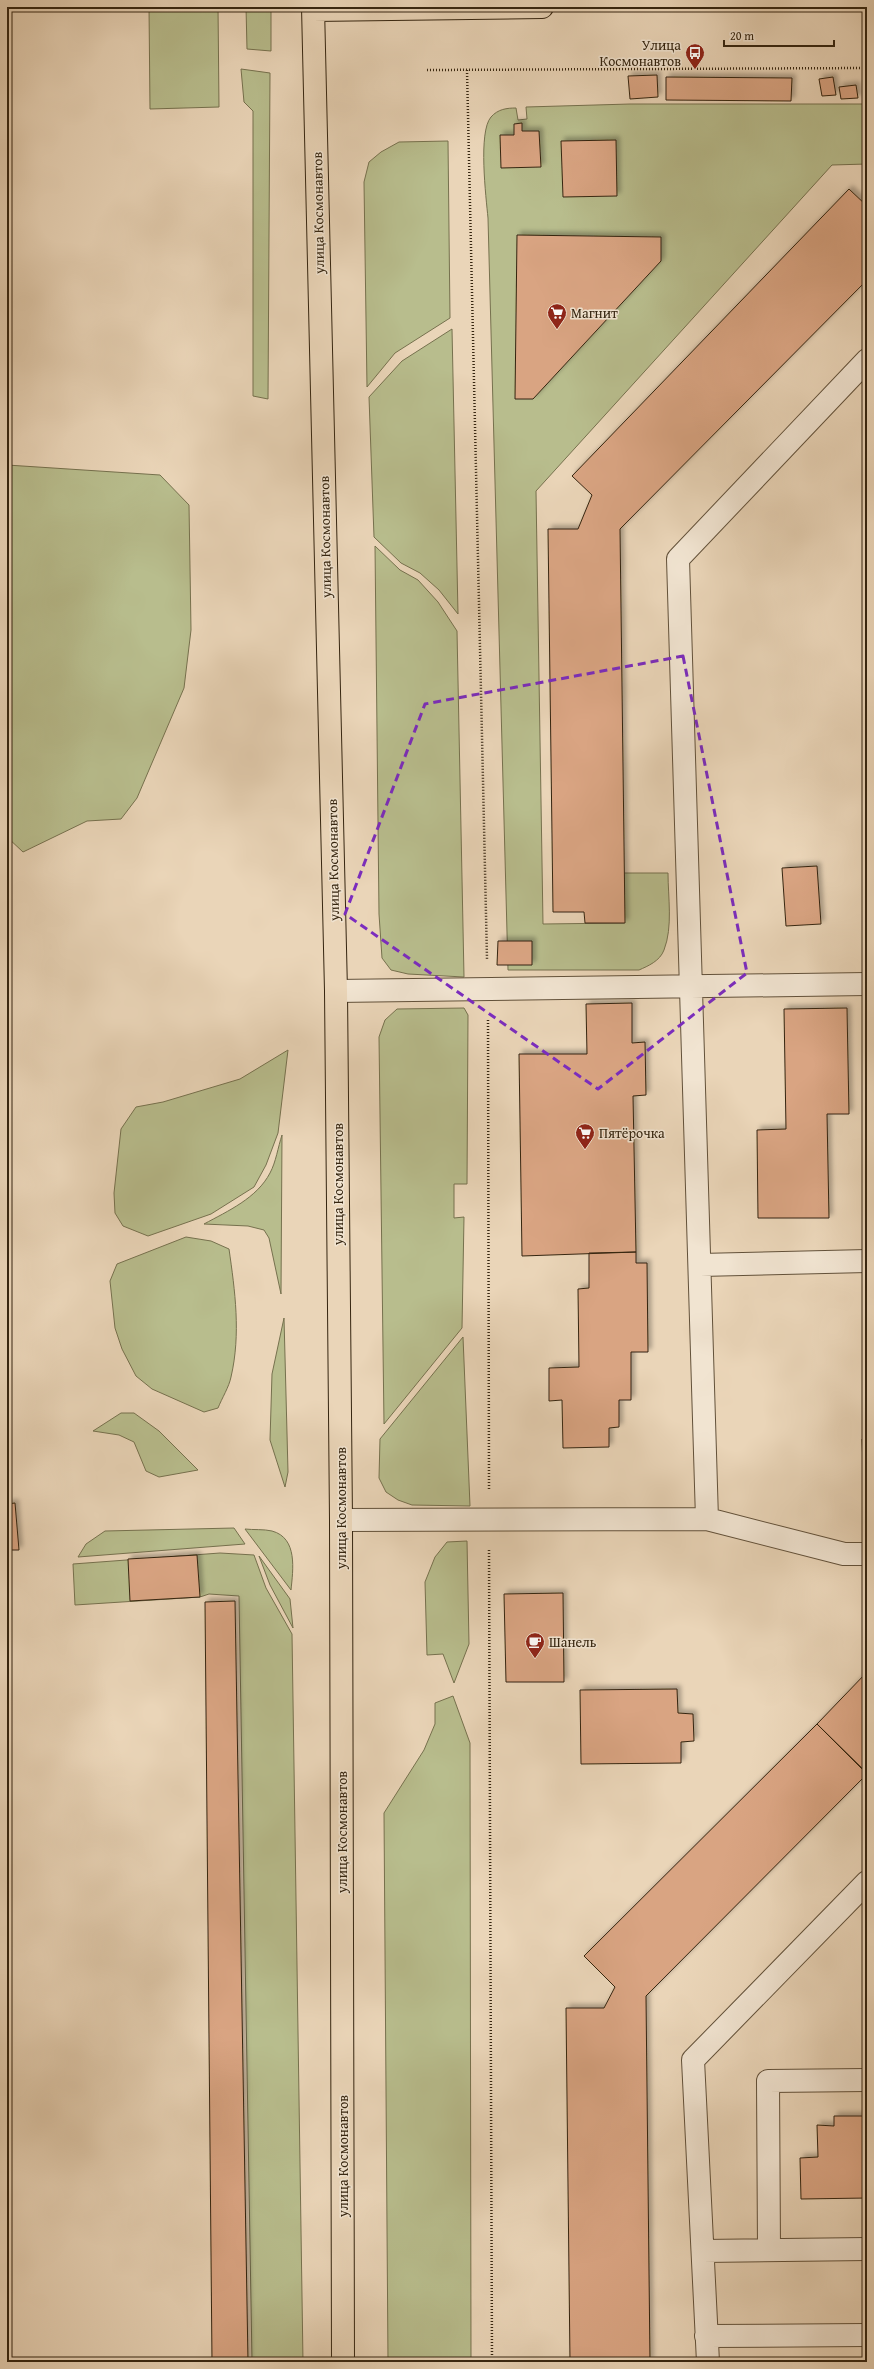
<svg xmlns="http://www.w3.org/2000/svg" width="874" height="2369" font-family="'Gentium Book Plus',serif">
	<defs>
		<filter id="shadow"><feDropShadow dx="3.5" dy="-3.5" stdDeviation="2" flood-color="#0004"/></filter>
	</defs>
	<rect width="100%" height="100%" fill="#ead5b8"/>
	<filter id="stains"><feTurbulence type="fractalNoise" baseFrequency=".005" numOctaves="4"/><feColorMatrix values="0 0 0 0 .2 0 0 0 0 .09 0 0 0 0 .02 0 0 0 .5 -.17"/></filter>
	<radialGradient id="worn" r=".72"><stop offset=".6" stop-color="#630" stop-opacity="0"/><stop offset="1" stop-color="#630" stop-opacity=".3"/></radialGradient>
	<path fill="#b8bd8d" stroke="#76714e" d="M 149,7 L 218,7 L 219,107 L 150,109 Z
		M 246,7 L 271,7 L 271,51 L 247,49 Z
		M 241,69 L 270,73 L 268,399 L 253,396 L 253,111 L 244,102 Z
		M 630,104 L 867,104 L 867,164 L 832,165 L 536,491 L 543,924 L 624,923 L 624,873 L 668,873 C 668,897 673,927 664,950 C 660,961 648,966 639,970 L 508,970 L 488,218 C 486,197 478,132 491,117 C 498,109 507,108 516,108 L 518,120 L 527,119 L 526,107 Z
		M 448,141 L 450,318 L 395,353 L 367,387 L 364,182 L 369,162 L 381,152 L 399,142 Z
		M 452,329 L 458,614 L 439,590 L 420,573 L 401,563 L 374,537 L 369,397 L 402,361 Z
		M 7,465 L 160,475 L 189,505 L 191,630 L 184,688 L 137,798 L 121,819 L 87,821 L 23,852 L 7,837 Z
		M 375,546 L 400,570 L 418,580 L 438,602 L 457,631 L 464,977 L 408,974 L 391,970 L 382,958 L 379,914 Z
		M 464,1008 L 468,1015 L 467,1184 L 454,1184 L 454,1218 L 464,1217 L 462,1328 L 384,1424 L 379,1037 L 385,1020 L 397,1009 Z
		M 288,1050 L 278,1133 L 266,1165 L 254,1187 L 211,1214 L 148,1236 L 123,1226 L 115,1213 L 114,1193 L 121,1129 L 136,1107 L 163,1102 L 240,1079 Z
		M 282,1135 L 281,1294 L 269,1238 L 264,1230 L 248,1226 L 204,1224 C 228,1211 257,1198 270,1173 C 276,1162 278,1147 282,1135 Z
		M 186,1237 L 211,1241 L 229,1249 C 235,1291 241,1334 231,1377 C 229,1387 222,1398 218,1408 L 204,1412 L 152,1389 L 136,1376 L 122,1349 L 115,1328 L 110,1281 L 117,1264 Z
		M 284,1318 L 288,1472 L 285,1487 L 270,1440 L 272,1374 Z
		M 463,1337 L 470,1506 L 412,1505 L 398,1500 L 386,1492 L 379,1478 L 380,1439 Z
		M 121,1413 L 134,1413 L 159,1431 L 198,1470 L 159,1477 L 146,1471 L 134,1442 L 119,1435 L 93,1431 Z
		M 234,1528 L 245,1544 L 78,1557 L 86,1544 L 105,1531 Z
		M 245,1529 C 253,1530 264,1529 272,1531 C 298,1538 293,1570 291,1590 Z
		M 467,1541 L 469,1644 L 454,1683 L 443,1654 L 427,1655 L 425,1582 L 435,1557 L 447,1542 Z
		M 220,1553 L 254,1555 L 266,1588 L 292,1634 L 303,2362 L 252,2362 L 239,1596 L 209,1594 L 200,1597 L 75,1605 L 73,1564 Z
		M 259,1556 L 290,1599 L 293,1628 L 270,1585 Z
		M 453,1696 L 470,1743 L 471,2362 L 388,2362 L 384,1813 L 424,1750 L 435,1724 L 435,1703 Z"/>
	<path fill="#d9a482" stroke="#352510" filter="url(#shadow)" d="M 657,75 L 658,97 L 630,99 L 628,76 Z
		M 666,77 L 792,78 L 791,101 L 666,100 Z
		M 833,77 L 836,95 L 822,96 L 819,79 Z
		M 856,85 L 858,98 L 841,99 L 839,87 Z
		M 522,123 L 522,131 L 539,131 L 541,167 L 501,168 L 500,135 L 514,135 L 514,124 Z
		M 616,140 L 617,196 L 563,197 L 561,141 Z
		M 849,189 L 867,206 L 867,280 L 620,529 L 625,923 L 585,923 L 584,912 L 553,912 L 548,529 L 578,529 L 592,495 L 572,476 Z
		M 517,235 L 661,237 L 661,261 L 533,399 L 515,399 Z
		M 817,866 L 821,924 L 786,926 L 782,868 Z
		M 498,941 L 532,941 L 532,965 L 497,965 Z
		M 632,1003 L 632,1043 L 645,1042 L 646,1095 L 633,1096 L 636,1252 L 522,1256 L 519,1054 L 587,1054 L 586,1004 Z
		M 847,1008 L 849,1114 L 827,1114 L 829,1218 L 758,1218 L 757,1130 L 786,1129 L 784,1009 Z
		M 636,1252 L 636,1263 L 647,1263 L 648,1352 L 631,1352 L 631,1400 L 619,1400 L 619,1427 L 609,1428 L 609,1447 L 563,1448 L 562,1400 L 549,1401 L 549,1368 L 579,1367 L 578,1289 L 589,1288 L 589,1253 Z
		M 862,1439 L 867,1439 L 867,1495 L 864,1495 Z
		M 15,1503 L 19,1550 L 7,1550 L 7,1504 Z
		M 197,1555 L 200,1597 L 130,1601 L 128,1559 Z
		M 563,1593 L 564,1682 L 506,1682 L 504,1594 Z
		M 235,1601 L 248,2362 L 212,2362 L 205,1602 Z
		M 867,1672 L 867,1773 L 817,1724 Z
		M 677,1689 L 678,1713 L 693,1714 L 694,1741 L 681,1742 L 681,1763 L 581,1764 L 580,1690 Z
		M 817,1724 L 867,1774 L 646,1996 L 650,2362 L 570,2362 L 566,2008 L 604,2008 L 615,1987 L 584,1956 Z
		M 834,2116 L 867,2116 L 867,2198 L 801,2199 L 800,2158 L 818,2157 L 817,2125 L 834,2126 Z"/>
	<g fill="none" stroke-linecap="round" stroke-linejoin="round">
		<defs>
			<path id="minor" d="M 336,991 L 867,984
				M 700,1265 L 867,1261
				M 707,1519 L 844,1554 L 867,1554
				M 341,1520 L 707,1519 L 678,559 L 867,360
				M 769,2250 L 768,2081 L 867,2080
				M 703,2251 L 867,2249
				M 706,2336 L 867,2335
				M 708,2362 L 693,2060 L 867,1882"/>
			<path id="major" d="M 313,7 L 336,991 L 341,1520 L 343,2362
				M 313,10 L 542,7"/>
		</defs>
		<use href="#minor" stroke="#62513a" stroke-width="24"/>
		<use href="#major" stroke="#352510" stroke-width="24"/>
		<path stroke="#352510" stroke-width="2.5" stroke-dasharray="1 2" stroke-linecap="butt" d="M 427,70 L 867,68
			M 467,70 L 487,959
			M 488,1020 L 489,1489
			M 489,1550 L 492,2362"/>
		<use href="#minor" stroke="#f1e4d1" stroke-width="22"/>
		<use href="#major" stroke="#ead5b8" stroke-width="22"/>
	</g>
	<path fill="none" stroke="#7b2cbf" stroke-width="3" stroke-dasharray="8 5" stroke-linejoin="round" d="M 683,656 L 747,973 L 598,1089 L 345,914 L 425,704 Z"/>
	<defs>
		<symbol id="bus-pin" viewBox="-11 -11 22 30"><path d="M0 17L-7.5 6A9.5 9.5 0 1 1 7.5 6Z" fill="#8f2418" stroke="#f1e4d1"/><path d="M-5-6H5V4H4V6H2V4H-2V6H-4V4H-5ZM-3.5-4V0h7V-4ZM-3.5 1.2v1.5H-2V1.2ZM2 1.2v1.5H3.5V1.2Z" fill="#fff"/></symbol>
		<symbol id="supermarket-pin" viewBox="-11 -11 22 30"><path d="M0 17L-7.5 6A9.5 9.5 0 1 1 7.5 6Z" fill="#8f2418" stroke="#f1e4d1"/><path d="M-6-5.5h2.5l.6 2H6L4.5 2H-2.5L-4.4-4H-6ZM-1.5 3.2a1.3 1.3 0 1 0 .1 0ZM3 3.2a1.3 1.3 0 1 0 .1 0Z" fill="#fff"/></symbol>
		<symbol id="cafe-pin" viewBox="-11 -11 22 30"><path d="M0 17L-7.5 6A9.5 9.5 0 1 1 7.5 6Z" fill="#8f2418" stroke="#f1e4d1"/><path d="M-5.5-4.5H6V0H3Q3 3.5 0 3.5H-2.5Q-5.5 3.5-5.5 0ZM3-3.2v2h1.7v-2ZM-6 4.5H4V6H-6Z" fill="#fff"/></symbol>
	</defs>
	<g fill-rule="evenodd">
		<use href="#bus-pin" x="684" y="42" width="22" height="30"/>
		<use href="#supermarket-pin" x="546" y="302" width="22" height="30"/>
		<use href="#supermarket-pin" x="574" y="1122" width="22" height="30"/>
		<use href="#cafe-pin" x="524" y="1631" width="22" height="30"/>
	</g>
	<g text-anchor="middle" stroke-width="3" stroke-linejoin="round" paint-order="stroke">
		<g font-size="14" fill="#352510" stroke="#f1e4d1" text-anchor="start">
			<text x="681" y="50" text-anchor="end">Улица<tspan x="681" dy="16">Космонавтов</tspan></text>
			<text x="571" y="318">Магнит</text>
			<text x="599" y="1138">Пятёрочка</text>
			<text x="549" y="1647">Шанель</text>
		</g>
		<g font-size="14" fill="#352510" stroke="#f1e4d1">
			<text transform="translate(318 213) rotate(-91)" y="5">улица Космонавтов</text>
			<text transform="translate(325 537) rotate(-91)" y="5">улица Космонавтов</text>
			<text transform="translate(333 860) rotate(-91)" y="5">улица Космонавтов</text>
			<text transform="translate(338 1184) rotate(-90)" y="5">улица Космонавтов</text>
			<text transform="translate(341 1508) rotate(-90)" y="5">улица Космонавтов</text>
			<text transform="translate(342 1832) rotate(-90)" y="5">улица Космонавтов</text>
			<text transform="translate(343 2156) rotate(-90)" y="5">улица Космонавтов</text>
		</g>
	</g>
	<rect width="874" height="2369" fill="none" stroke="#ead5b8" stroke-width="24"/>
	<rect x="8" y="8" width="858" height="2353" fill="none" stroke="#352510" stroke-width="2"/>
	<rect x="12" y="12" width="850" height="2345" fill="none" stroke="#352510"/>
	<path d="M724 40v6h110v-6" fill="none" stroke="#352510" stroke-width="2"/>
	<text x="730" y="40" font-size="12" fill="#352510" stroke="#f1e4d1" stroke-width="3" paint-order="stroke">20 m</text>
	<rect width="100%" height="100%" filter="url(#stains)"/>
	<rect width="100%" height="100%" fill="url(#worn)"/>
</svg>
